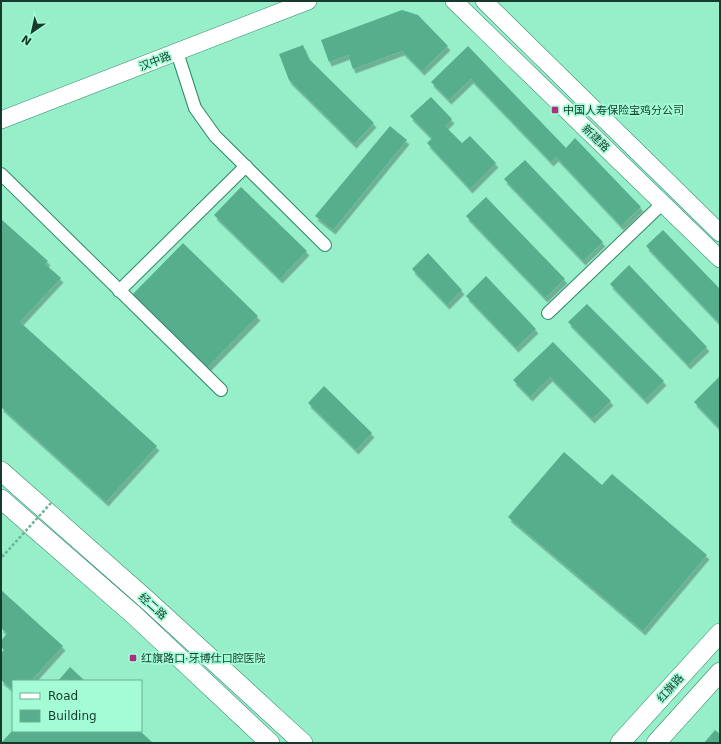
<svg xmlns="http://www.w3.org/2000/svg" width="721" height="744" font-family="'DejaVu Sans','Noto Sans SC',sans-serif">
	<defs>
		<filter id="shadow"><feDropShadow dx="2.5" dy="4.5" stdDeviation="0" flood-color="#0004"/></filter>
	</defs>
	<rect width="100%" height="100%" fill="#97efca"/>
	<path fill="#57ae8c" filter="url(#shadow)" d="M 402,10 L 418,15 L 448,46 L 422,71 L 402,51 L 353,69 L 348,55 L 329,62 L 321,40 Z
		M 303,45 L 309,59 L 374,123 L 354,144 L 289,80 L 279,54 Z
		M 468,46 L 566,148 L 575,138 L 641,207 L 621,226 L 556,157 L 551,162 L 471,79 L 449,100 L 431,82 Z
		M 431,97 L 452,119 L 445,126 L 462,143 L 470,136 L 496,163 L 470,189 L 427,143 L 432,138 L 410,116 Z
		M 390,126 L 407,140 L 333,230 L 315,216 Z
		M 525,160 L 603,242 L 583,261 L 504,179 Z
		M 241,187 L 307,251 L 280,279 L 214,215 Z
		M 486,197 L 565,279 L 545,298 L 466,216 Z
		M 1,219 L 48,261 L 45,264 L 61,278 L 20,322 L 157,446 L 106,502 L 1,407 Z
		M 663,230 L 720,289 L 720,324 L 646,246 Z
		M 183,243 L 258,316 L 207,368 L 132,295 Z
		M 428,253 L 462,290 L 447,305 L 412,269 Z
		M 629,265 L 707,347 L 688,365 L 610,284 Z
		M 486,276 L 536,329 L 516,348 L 466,296 Z
		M 587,304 L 664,381 L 645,400 L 568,322 Z
		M 553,342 L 611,401 L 592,419 L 550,377 L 530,397 L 513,380 Z
		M 720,376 L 720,429 L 694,402 Z
		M 324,386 L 372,433 L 356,450 L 308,403 Z
		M 564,452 L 602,485 L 612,474 L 707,555 L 643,631 L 508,517 Z
		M 1,590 L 63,646 L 31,681 L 13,681 L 13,690 L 1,680 L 1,653 L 4,650 L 1,647 L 1,641 L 7,633 L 1,628 Z
		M 70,667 L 85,681 L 58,681 Z
		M 715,730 L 720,734 L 720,743 L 704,743 Z
		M 12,731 L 140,731 L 153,743 L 1,743 Z"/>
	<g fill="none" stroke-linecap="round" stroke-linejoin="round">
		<defs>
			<path id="street" d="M 177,52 L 195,108 L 215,136 L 325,245
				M 1,174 L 221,390
				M 119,291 L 246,166
				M 548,313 L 663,203"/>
			<path id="secondary" d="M 454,1 L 720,259
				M 484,1 L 720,233
				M 1,120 L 308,1"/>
			<path id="primary" d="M 1,471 L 147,600 L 303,743
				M 1,499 L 134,615 L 270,743
				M 620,743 L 720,633
				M 656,743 L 720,672"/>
		</defs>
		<use href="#street" stroke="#2b8767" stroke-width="14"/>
		<use href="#secondary" stroke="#2b8767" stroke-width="18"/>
		<use href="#primary" stroke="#2b8767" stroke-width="20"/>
		<path stroke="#6db497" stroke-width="2.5" stroke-dasharray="3 2" stroke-linecap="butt" d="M 1,553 L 2,557"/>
		<use href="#street" stroke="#fff" stroke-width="12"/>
		<use href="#secondary" stroke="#fff" stroke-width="17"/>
		<use href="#primary" stroke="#fff" stroke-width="19"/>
		<path stroke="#6db497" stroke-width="2.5" stroke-dasharray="3 2" stroke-linecap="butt" d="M 2,557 L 51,503"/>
	</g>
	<g fill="#ad3080" stroke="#a4fcd7" stroke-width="1.5">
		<rect x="551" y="106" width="8" height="8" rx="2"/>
		<rect x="129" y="654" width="8" height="8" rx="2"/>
	</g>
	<g text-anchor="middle" stroke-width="3.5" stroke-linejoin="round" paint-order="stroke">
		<g font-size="11" fill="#163b2d" stroke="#a4fcd7">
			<text transform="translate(155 61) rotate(-21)" y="4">汉中路</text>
			<text transform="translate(596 138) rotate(44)" y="4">新建路</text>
			<text transform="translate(153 606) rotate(42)" y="4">经二路</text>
			<text transform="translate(670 688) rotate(-48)" y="4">红旗路</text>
		</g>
		<g font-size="11" fill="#163b2d" stroke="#a4fcd7" text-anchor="start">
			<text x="563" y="114">中国人寿保险宝鸡分公司</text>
			<text x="141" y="662">红旗路口·牙博仕口腔医院</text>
		</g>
	</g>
	<rect width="721" height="744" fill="none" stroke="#163b2d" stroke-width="4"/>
	<rect x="12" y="680" width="130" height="52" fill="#a4fcd7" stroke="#6baf93"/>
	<rect x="20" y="693" width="20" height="6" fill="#ffffff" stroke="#6baf93"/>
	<text x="48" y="700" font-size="12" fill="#163b2d">Road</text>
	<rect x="20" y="710" width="20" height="12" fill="#57ae8c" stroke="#6baf93"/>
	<text x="48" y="720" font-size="12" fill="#163b2d">Building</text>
	<g transform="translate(32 32) rotate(214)" stroke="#a4fcd7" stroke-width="3" paint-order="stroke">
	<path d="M0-3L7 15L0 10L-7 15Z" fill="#163b2d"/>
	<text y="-6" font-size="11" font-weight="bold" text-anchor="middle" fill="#163b2d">N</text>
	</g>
</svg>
